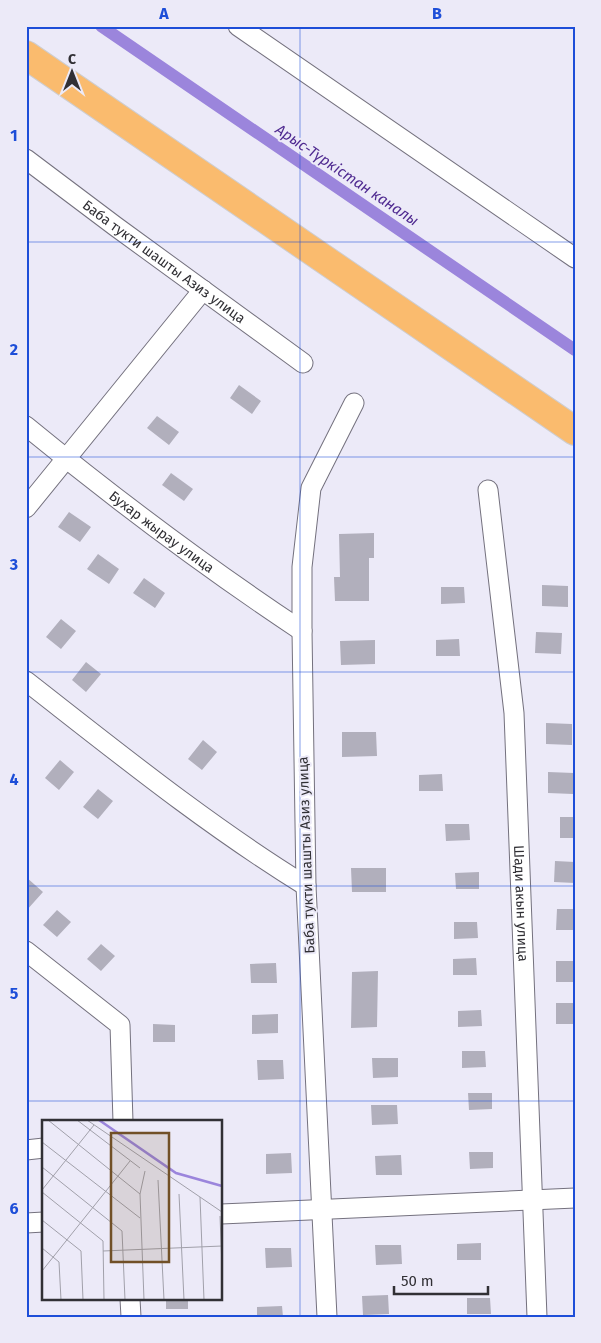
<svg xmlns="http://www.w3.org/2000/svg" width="601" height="1343" font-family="'Fira Sans',sans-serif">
	<rect width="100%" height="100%" fill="#eceaf8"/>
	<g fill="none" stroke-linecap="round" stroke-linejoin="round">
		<path stroke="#9b85dc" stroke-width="12" d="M 101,26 L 575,350"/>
	</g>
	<path fill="#b1afbc" d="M 239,385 L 261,401 L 252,414 L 230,398 Z
		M 157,416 L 179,432 L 169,445 L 147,428 Z
		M 171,473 L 193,489 L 184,501 L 162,485 Z
		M 69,512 L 91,527 L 80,542 L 58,527 Z
		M 374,533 L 374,558 L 369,558 L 369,601 L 335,601 L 334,577 L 340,577 L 339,534 Z
		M 98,554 L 119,569 L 109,584 L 87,569 Z
		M 144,578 L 165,593 L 155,608 L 133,593 Z
		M 542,585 L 568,586 L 568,607 L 542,606 Z
		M 441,587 L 464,587 L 465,603 L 441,604 Z
		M 61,619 L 76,631 L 61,649 L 46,637 Z
		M 536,632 L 562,633 L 561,654 L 535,653 Z
		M 459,639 L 460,656 L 436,656 L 436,640 Z
		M 375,640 L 375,664 L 341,665 L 340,641 Z
		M 86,662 L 101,674 L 86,692 L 72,680 Z
		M 546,723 L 572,724 L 572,745 L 546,744 Z
		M 342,732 L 376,732 L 377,756 L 342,757 Z
		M 203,740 L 217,752 L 202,770 L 188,759 Z
		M 60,760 L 74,772 L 59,790 L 45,778 Z
		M 548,772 L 574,773 L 573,794 L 548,793 Z
		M 442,774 L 443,791 L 419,791 L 419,775 Z
		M 98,789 L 113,801 L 98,819 L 83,807 Z
		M 560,817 L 575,817 L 575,838 L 560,838 Z
		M 445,824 L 469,824 L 470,840 L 446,841 Z
		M 555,861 L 575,862 L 575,883 L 554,882 Z
		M 351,868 L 386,868 L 386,892 L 352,892 Z
		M 479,872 L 479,889 L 456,889 L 455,873 Z
		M 26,877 L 43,892 L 26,911 Z
		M 557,909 L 575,909 L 575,930 L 556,930 Z
		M 57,910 L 71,922 L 57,937 L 43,925 Z
		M 454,922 L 477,922 L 478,938 L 454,939 Z
		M 101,944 L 115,956 L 101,971 L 87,959 Z
		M 476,958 L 477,975 L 453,975 L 453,959 Z
		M 556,961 L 575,961 L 575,982 L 556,982 Z
		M 276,963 L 277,983 L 251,983 L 250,964 Z
		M 378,971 L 377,1027 L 351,1028 L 352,972 Z
		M 556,1003 L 575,1003 L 575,1024 L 556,1024 Z
		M 481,1010 L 482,1026 L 458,1027 L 458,1011 Z
		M 278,1014 L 278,1033 L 252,1034 L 252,1015 Z
		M 153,1024 L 175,1025 L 175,1042 L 153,1042 Z
		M 462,1051 L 485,1051 L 486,1067 L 462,1068 Z
		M 372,1058 L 398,1058 L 398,1077 L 373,1078 Z
		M 257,1060 L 283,1060 L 284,1079 L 258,1080 Z
		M 468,1093 L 492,1093 L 492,1109 L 469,1110 Z
		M 371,1105 L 397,1105 L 398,1124 L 372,1125 Z
		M 469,1152 L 493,1152 L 493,1168 L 470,1169 Z
		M 291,1153 L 292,1173 L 266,1174 L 266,1154 Z
		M 401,1155 L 402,1175 L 376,1175 L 375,1156 Z
		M 481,1243 L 481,1260 L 457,1260 L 457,1244 Z
		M 375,1245 L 401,1245 L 402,1264 L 376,1265 Z
		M 265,1248 L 291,1248 L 292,1267 L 266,1268 Z
		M 388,1295 L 389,1314 L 363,1315 L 362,1296 Z
		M 467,1298 L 490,1298 L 491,1314 L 467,1314 Z
		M 166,1299 L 188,1299 L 188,1309 L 166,1309 Z
		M 282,1306 L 283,1317 L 257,1317 L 257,1307 Z"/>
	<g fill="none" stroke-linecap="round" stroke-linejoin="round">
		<defs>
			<g id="minor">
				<path d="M 238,26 L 575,258"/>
				<path id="s1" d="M 26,159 L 115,226 L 303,363"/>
				<path id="s2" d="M 26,426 C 115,499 207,568 302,631"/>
				<path id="s3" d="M 488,490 L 514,713 L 537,1317"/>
				<path d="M 26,508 L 203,290"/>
				<path d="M 26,681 C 117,752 207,825 306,886"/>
				<path d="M 26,951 L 120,1025 L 123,1122"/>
				<path d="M 26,1150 L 44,1148"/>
				<path d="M 221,1214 L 575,1198"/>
				<path d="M 26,1223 L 44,1222"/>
				<path d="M 130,1299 L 131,1317"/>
				<path d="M 327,1317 L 306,886 L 302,631 L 302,567 L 311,488 L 354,403"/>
			</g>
			<path id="highway" d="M 26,55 L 575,431"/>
		</defs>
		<use href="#minor" stroke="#74717e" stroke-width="21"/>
		<use href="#highway" stroke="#cecdcf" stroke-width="30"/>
		<use href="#minor" stroke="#fff" stroke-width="19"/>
		<use href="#highway" stroke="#fabb6e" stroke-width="28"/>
	</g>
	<path fill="none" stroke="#1d4ed8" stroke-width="1" stroke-opacity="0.55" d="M 300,26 L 300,1317M 26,242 L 575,242M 26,457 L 575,457M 26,672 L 575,672M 26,886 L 575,886M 26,1101 L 575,1101"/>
	<g text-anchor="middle" stroke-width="4" stroke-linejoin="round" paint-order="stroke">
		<g font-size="14" fill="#313035" stroke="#eceaf8">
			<text dy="5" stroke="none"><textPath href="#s1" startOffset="172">Баба тукти шашты Азиз улица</textPath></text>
			<text dy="5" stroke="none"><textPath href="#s2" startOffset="172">Бухар жырау улица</textPath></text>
			<text transform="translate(306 855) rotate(-92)" y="5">Баба тукти шашты Азиз улица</text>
			<text dy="5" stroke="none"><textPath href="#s3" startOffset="415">Шади акын улица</textPath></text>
		</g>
		<g font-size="15" font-style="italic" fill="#502b91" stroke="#eceaf8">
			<text transform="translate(347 175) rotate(34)" y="5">Арыс-Түркістан каналы</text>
		</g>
	</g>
	<g transform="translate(42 1120)">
		<rect width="180" height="180" fill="#eceaf8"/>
		<path fill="none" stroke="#9b85dc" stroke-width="2.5" d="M 57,0 L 134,53 L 180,66"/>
		<path fill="none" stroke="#a1a0aa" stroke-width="1" d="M 6,0 L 98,74M 35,0 L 98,48M 45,0 L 180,92M 0,22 L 98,98M 0,47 L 80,111 L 83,180M 116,60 L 122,180M 0,70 L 52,5M 0,72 L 61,121 L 62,180M 137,74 L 142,180M 158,77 L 162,180M 178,96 L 180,147M 0,100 L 39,131 L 41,180M 0,128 L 17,142 L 19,180M 61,131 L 180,126M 0,151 L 88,41M 102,180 L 98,74 L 103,51"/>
		<path fill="#715027" fill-opacity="0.15" stroke="#715027" stroke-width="2.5" d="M 69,13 L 127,13 L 127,142 L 69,142 Z"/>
		<rect width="180" height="180" fill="none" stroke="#313035" stroke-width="2.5"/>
	</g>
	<rect width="601" height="1343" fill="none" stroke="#eceaf8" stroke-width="55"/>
	<g transform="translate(72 72)" stroke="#eceaf8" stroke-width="4" paint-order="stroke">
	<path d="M0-4L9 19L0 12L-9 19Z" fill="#313035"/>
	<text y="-8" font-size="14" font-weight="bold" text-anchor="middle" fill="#313035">С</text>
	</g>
	<path d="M394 1286v8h94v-8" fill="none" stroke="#313035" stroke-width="2.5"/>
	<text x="401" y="1286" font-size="15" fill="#313035" stroke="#eceaf8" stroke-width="4" paint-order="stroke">50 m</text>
	<rect x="28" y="28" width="546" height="1288" fill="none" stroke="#1d4ed8" stroke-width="2"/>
	<g font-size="16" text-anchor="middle" font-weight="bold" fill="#1d4ed8">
		<text x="164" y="19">A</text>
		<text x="437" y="19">B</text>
		<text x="14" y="141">1</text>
		<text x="14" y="355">2</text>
		<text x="14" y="570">3</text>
		<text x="14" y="785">4</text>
		<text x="14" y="999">5</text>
		<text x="14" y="1214">6</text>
	</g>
</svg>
